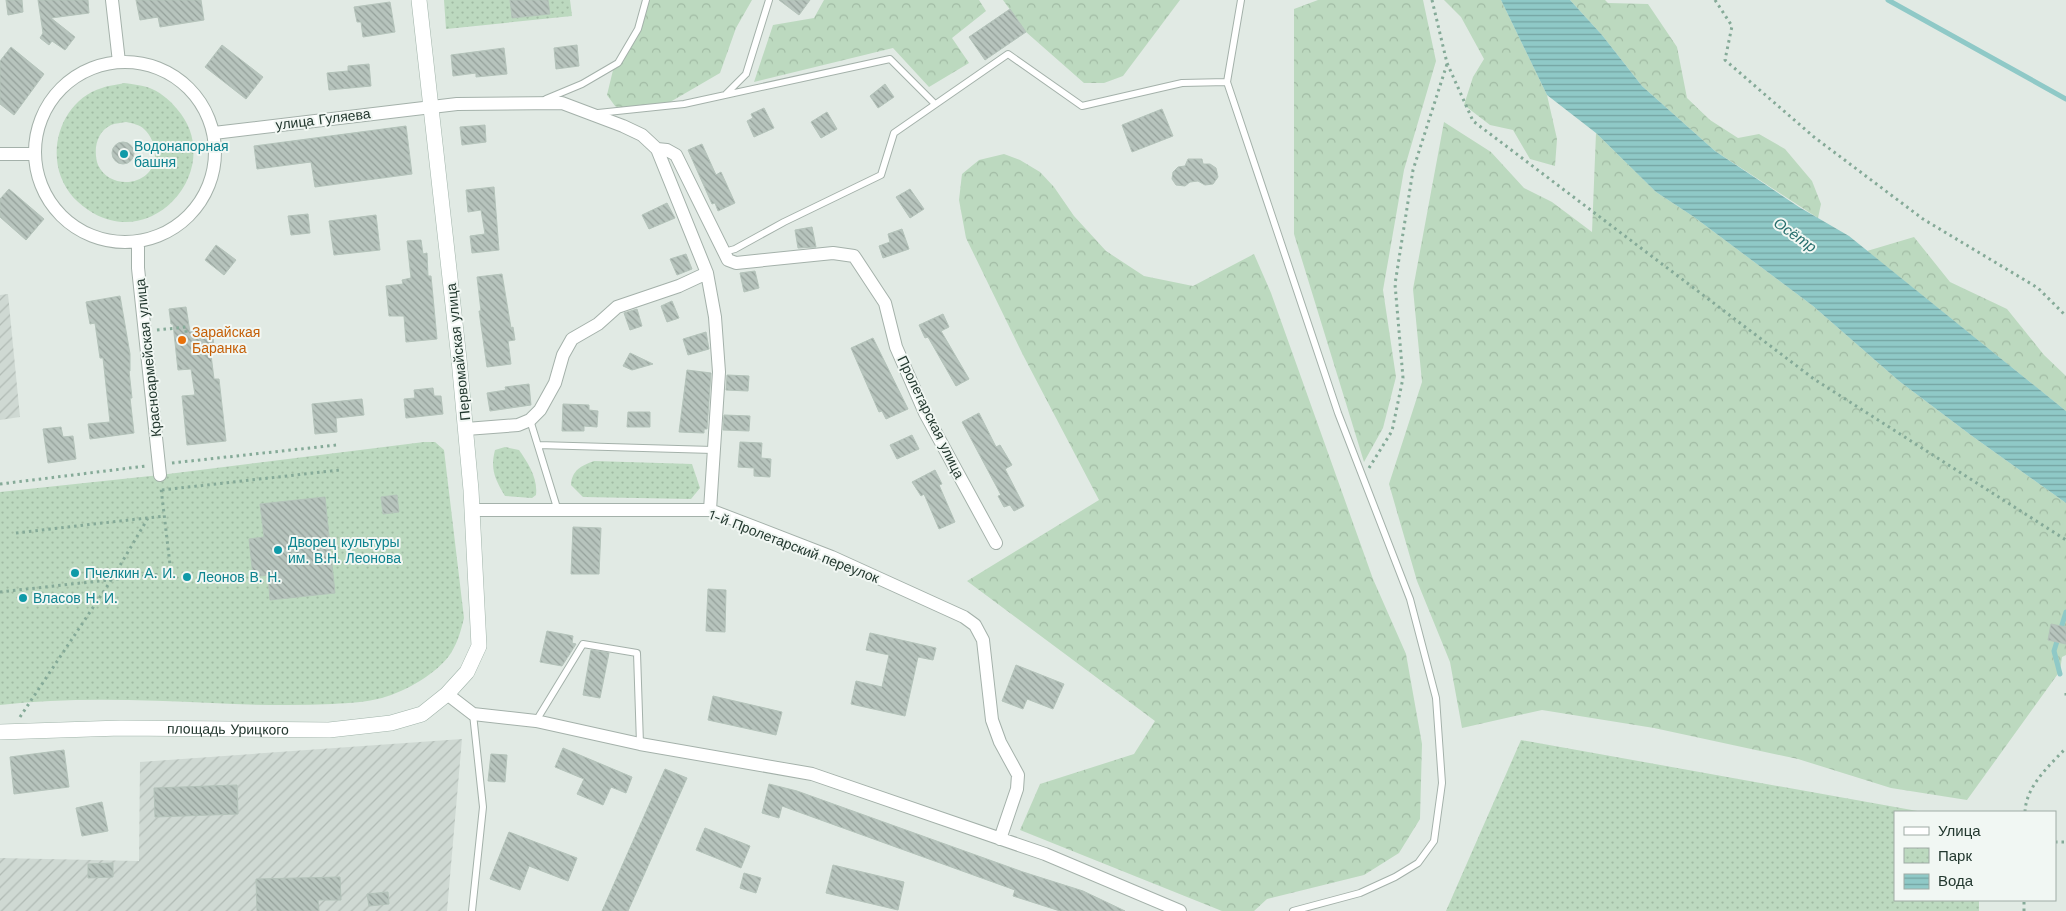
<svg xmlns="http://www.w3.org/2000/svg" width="2066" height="911" font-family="'Work Sans',sans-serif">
	<defs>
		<pattern id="industrial-furrows" width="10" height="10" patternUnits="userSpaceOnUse" patternTransform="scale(1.25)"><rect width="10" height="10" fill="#cfd9d3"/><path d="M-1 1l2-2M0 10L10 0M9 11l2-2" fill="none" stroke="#b1bbb5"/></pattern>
		<pattern id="forest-crowns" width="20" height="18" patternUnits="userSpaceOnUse" patternTransform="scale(1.25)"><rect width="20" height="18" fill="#bcd9bf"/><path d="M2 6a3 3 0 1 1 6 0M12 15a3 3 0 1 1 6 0" fill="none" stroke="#a1bba4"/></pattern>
		<pattern id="park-dots" width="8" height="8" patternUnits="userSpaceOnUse" patternTransform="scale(1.25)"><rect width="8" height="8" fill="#bcd9bf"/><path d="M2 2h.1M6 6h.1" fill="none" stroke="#a1bba4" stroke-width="1.8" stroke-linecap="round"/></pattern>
		<pattern id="water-rules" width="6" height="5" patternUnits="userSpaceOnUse" patternTransform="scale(1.25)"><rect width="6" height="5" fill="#8fc9c7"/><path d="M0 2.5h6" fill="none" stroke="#74a4a2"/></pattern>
		<pattern id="building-back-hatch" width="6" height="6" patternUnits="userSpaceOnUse" patternTransform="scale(1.25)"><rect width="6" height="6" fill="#b7c4bd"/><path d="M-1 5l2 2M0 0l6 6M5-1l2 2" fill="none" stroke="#94a09a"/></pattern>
	</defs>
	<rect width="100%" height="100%" fill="#e1eae4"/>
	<path fill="url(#industrial-furrows)" d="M 8,294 L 20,417 L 0,420 L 0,295 Z
		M 462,739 L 447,911 L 0,911 L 0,858 L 139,861 L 140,762 Z"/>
	<path fill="url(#forest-crowns)" d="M 647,0 L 752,0 L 736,28 L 720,73 L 665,105 L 626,111 L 615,106 L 607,95 L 613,70 L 642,22 Z
		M 824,0 L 979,0 L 986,11 L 952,38 L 969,63 L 929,87 L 893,48 L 754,82 L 773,25 L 814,18 Z
		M 1003,0 L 1180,0 L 1123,76 L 1104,83 L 1084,83 L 1026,32 Z
		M 1318,0 L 1423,0 L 1436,61 L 1404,170 L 1383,290 L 1396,377 L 1383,428 L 1364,462 L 1294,234 L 1294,9 Z
		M 1444,0 L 1501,0 L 1547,95 L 1557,139 L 1555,166 L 1530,159 L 1513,130 L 1490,125 L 1464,105 L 1473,77 L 1484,59 L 1461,17 Z
		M 1570,0 L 1605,0 L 1608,3 L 1648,4 L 1677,47 L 1687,98 L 1710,120 L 1738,138 L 1759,134 L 1785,149 L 1812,181 L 1821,204 L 1818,218 L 1715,151 L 1642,86 L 1602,35 Z
		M 1444,122 L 1491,152 L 1524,188 L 1552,202 L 1592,232 L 1596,133 L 1656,192 L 1694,217 L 1813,306 L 1899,381 L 1972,436 L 2066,503 L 2066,655 L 2062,657 L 2060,671 L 1967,800 L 1891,788 L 1798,759 L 1654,728 L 1542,710 L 1462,728 L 1450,662 L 1417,581 L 1389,484 L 1422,382 L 1413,289 Z
		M 1004,154 L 1020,160 L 1040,172 L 1054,187 L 1074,216 L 1106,251 L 1144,276 L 1193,286 L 1254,254 L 1271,293 L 1373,579 L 1406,654 L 1422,744 L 1420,819 L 1399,853 L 1364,875 L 1267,899 L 1254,911 L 1222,911 L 1020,830 L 1040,784 L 1134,754 L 1155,721 L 967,581 L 1099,500 L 1023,355 L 966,238 L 959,200 L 962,174 L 979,160 Z
		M 1914,237 L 1950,282 L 2007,309 L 2044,355 L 2066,376 L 2066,411 L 1867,251 Z"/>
	<path fill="url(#park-dots)" fill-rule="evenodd" d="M 444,0 L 570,0 L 572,16 L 446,29 Z
		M 124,83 C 132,84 140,85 147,87 C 159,91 170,100 177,109 C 226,165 157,250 93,213 C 78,204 67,193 61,177 C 48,143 65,99 102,88 C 109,85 117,85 124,83 ZM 126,122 C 132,123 140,125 144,129 C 156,140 160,161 147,174 C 132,188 106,183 98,165 C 93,151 96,132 111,125 C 116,123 121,123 126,122 Z
		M 424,442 L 435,442 L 444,450 L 464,618 C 461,630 458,642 451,653 C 437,674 406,691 382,698 C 367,702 349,703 333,704 C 293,706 252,705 212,703 C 141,700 70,697 0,705 L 0,492 L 160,475 Z
		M 505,447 L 519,450 C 528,463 538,478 536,495 L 532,498 L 505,496 C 495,479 490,469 495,450 Z
		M 594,461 L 692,464 L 700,488 L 691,499 L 583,497 L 571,485 C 572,470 581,466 594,461 Z
		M 1521,740 L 1923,812 L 1895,812 L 1895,900 L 1979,900 L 1979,911 L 1446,911 Z"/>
	<path fill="url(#water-rules)" d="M 1501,0 L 1570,0 L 1602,35 L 1642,86 L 1715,151 L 1799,207 L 1849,236 L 2066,411 L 2066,503 L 1972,436 L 1899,381 L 1813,306 L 1694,217 L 1656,192 L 1596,133 L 1547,95 Z"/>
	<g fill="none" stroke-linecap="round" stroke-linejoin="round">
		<path stroke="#8fc9c7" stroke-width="5" d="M 1888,0 L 2066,99
			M 2060,674 L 2054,651 L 2066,612"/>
	</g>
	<path fill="url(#building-back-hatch)" stroke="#b4c3ba" d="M 6,0 L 22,0 L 23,12 L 8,15 Z
		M 38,0 L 88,0 L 89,13 L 51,18 L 75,37 L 65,50 L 52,41 L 49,45 L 40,38 L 43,33 Z
		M 136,0 L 201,0 L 204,20 L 160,27 L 158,17 L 140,20 Z
		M 510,0 L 548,0 L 550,14 L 512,18 Z
		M 779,0 L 810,0 L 799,15 Z
		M 390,2 L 395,32 L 363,37 L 361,22 L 357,22 L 354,7 Z
		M 1010,9 L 1026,32 L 985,60 L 969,37 Z
		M 222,45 L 263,77 L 246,99 L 205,67 Z
		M 577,45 L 579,66 L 556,69 L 554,48 Z
		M 11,47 L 44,74 L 14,115 L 0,104 L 0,61 Z
		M 504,48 L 507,74 L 476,77 L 476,73 L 453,76 L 451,55 Z
		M 369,64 L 371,86 L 329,90 L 327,73 L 348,71 L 348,66 Z
		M 885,84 L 894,97 L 878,108 L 870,96 Z
		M 764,108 L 774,128 L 754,137 L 747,121 L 753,118 L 751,114 Z
		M 1162,109 L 1173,136 L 1132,152 L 1122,125 Z
		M 827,112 L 837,129 L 821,138 L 811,122 Z
		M 485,125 L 486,142 L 462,145 L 460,127 Z
		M 406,126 L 412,174 L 315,187 L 311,162 L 257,169 L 254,146 Z
		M112 153a11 11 0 1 1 22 0a11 11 0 1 1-22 0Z
		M 702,144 L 716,175 L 721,172 L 735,203 L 718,211 L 715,203 L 712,204 L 688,150 Z
		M 1188,159 L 1202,159 L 1203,164 L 1210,164 L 1216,168 L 1218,177 L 1213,184 L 1205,185 L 1198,181 L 1190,182 L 1185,186 L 1176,185 L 1172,179 L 1173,172 L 1178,167 L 1185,166 Z
		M 494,187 L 499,250 L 472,253 L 470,236 L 485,234 L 481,210 L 468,212 L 466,190 Z
		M 9,189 L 44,219 L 26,240 L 0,217 L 0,199 Z
		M 910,189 L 924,209 L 910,218 L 896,197 Z
		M 667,203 L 675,218 L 649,229 L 642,215 Z
		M 308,214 L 310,233 L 291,235 L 288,216 Z
		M 376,215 L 380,250 L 334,255 L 329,221 Z
		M 812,227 L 816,247 L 798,248 L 795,230 Z
		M 902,229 L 909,249 L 883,258 L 879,246 L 890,242 L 888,234 Z
		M 421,240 L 423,254 L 427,253 L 428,276 L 431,276 L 437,339 L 406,342 L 404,316 L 389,316 L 386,286 L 403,284 L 402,280 L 411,278 L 407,241 Z
		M 216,245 L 236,260 L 224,275 L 205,260 Z
		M 686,254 L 692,269 L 677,275 L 670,259 Z
		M 755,271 L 759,288 L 744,292 L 740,273 Z
		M 502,274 L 511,328 L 513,327 L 515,340 L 508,341 L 511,364 L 487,367 L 479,311 L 481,311 L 477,277 Z
		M 120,296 L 130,354 L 130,371 L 129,371 L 132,398 L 130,398 L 134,433 L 90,439 L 88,424 L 110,422 L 103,358 L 100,358 L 95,323 L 90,324 L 86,302 Z
		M 672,301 L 679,318 L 667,322 L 661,306 Z
		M 186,307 L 190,332 L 212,329 L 214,346 L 210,347 L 214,379 L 219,379 L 226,441 L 187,445 L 182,396 L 195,395 L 191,369 L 178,370 L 173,324 L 171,324 L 169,309 Z
		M 637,309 L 642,326 L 630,330 L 624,313 Z
		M 943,314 L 949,327 L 941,331 L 969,379 L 956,386 L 928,337 L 925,338 L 919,325 Z
		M 706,332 L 709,349 L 688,355 L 683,339 Z
		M 873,338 L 908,409 L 886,419 L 882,411 L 879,412 L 851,348 Z
		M 630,353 L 653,364 L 632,370 L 623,366 Z
		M 687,370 L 711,373 L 707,429 L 704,429 L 704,433 L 679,432 Z
		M 727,375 L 749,376 L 748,391 L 726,390 Z
		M 529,384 L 531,405 L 490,411 L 487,393 L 506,390 L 505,387 Z
		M 433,388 L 434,396 L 441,396 L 443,414 L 406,418 L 404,399 L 415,398 L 414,390 Z
		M 362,399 L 364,415 L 336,418 L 337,432 L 315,434 L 312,404 Z
		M 563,404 L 589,405 L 589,410 L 598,411 L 597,427 L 584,426 L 584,431 L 562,431 Z
		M 628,412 L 650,412 L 650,427 L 627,427 Z
		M 979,413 L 996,447 L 1000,445 L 1012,465 L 1005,469 L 1024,506 L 1014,511 L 1010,505 L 1004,507 L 998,496 L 1001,495 L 962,422 Z
		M 724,415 L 750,416 L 749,431 L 723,430 Z
		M 61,427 L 63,437 L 73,436 L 76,459 L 48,463 L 43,429 Z
		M 912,435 L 919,449 L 897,459 L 890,445 Z
		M 740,442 L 762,443 L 761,458 L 771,459 L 770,477 L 754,476 L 754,468 L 738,467 Z
		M 935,470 L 942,484 L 939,485 L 955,522 L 939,529 L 924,494 L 921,496 L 912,482 Z
		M 397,495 L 399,512 L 383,514 L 381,497 Z
		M 325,497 L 335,593 L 270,600 L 268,575 L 253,577 L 249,539 L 264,537 L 260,504 Z
		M 573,527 L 601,528 L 599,574 L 571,574 Z
		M 708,589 L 726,590 L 725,632 L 706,631 Z
		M 2051,624 L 2066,627 L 2066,644 L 2048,640 Z
		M 547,631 L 573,636 L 572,643 L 576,644 L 562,666 L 540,662 Z
		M 870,633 L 936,648 L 933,660 L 918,657 L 905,716 L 851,704 L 856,681 L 882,687 L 889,655 L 866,650 Z
		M 591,650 L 609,653 L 600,698 L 583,695 Z
		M 1016,665 L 1064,684 L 1053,709 L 1027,699 L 1023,709 L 1002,701 Z
		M 713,696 L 782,712 L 776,735 L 708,720 Z
		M 563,748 L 632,777 L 626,793 L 611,787 L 603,805 L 577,794 L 584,779 L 555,767 Z
		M 64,750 L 69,787 L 14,794 L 10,757 Z
		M 491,754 L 507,755 L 505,782 L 488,781 Z
		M 665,769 L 687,778 L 628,911 L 602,911 Z
		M 769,784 L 797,791 L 1023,872 L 1083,891 L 1125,911 L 1060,911 L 1013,896 L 1015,890 L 782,806 L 779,818 L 762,813 Z
		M 237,785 L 238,814 L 155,817 L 154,788 Z
		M 102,802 L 108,831 L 82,836 L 76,808 Z
		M 705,828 L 750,846 L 741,868 L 696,850 Z
		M 509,832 L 577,858 L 568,881 L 529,866 L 520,890 L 490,879 Z
		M 113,863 L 113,877 L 88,878 L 88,864 Z
		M 833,865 L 904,882 L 898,910 L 826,893 Z
		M 744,873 L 761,878 L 756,893 L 740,888 Z
		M 340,877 L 341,900 L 318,900 L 319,911 L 257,911 L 256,879 Z
		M 388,892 L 389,904 L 369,906 L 367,894 Z"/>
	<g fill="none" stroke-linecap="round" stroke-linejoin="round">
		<defs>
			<path id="service" d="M 1241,0 L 1227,82 L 1338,413 L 1410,599 L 1436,698 L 1442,783 L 1434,841 L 1418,863 L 1395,877 L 1360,893 L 1293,911
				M 726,94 L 746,74 L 769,0
				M 546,99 L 582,84 L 618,63 L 638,29 L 646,0
				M 598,113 L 684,104 L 890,59 L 935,104
				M 724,252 L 735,249 L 784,222 L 881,175 L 894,133 L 1008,54 L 1082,106 L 1182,83 L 1227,82
				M 530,420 L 558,511
				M 538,445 L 713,450
				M 536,721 L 583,644 L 637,653 L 640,744
				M 472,911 L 483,807 L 473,714"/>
			<path id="minor" d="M 112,0 L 119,62
				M35 152a90 90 0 1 1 180 0a90 90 0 1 1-180 0Z
				M 214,133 L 457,104 L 562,103 L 623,126 L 642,135 L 657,149 L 667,150 L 676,155 L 728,260 L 736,263 L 833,253 L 854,256 L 885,303 L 896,347 L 925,413 L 996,543
				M 657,149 L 707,273 L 715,317 L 719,372 L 710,510
				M 0,154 L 35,154
				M 138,242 L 138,268 L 160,475
				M 466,429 L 518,425 L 530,420 L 540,410 L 555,383 L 563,355 L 572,339 L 598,324 L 617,307 L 679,286 L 707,273
				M 472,510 L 710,510 L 832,557 L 964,617 L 975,625 L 983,640 L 992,720 L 1000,742 L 1018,775 L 1017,789 L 1000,839
				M 447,694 L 473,714 L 536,721 L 640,744 L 812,774 L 1045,854 L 1180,911"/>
			<g id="secondary">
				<path id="s1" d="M 0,732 L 121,728 L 329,730 L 391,723 L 422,714 L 447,694 L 467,672 L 479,646 L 471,490 L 459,359 L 419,0"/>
			</g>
		</defs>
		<use href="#service" stroke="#a4b1aa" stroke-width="8"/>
		<use href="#minor" stroke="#a4b1aa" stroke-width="14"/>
		<use href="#secondary" stroke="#a1b4aa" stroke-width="16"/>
		<path stroke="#85aa98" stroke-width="3" stroke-dasharray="2.5 4" stroke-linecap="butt" d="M 1432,0 L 1447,63 L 1473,121 L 1814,379 L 2066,540
			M 1715,0 L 1732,26 L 1725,60 L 1814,137 L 1923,219 L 2038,288 L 2066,316
			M 134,151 L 150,148
			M 157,330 L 186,327 L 186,333
			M 172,463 L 337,445
			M 1369,468 L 1392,431 L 1403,378 L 1395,284 L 1413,170 L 1447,64
			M 0,484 L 146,466
			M 162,490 L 340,470
			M 16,533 L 164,516
			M 0,592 L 171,573 L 161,488
			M 2066,693 L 2066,697
			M 20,717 L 112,579 L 148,518
			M 2025,812 C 2026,786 2049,766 2066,748
			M 2055,842 L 2066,842
			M 2024,911 L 2024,900"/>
		<use href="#service" stroke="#fff" stroke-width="6"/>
		<use href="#minor" stroke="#fff" stroke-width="12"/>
		<use href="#secondary" stroke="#fff" stroke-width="15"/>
	</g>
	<g fill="#0f9aa8" stroke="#f1f7f3" stroke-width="2">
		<circle cx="124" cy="154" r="5"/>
		<circle cx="278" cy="550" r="5"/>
		<circle cx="75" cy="573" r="5"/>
		<circle cx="187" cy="577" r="5"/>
		<circle cx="23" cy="598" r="5"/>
	</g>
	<circle fill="#e8710a" stroke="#f1f7f3" stroke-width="2" cx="182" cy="340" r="5"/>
	<g text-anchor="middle" stroke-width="4" stroke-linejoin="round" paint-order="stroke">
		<g font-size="14" fill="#23382f" stroke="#f1f7f3">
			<text transform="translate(323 119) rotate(-7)" y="5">улица Гуляева</text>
			<text transform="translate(458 352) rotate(-96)" y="5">Первомайская улица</text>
			<text transform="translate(148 358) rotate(-96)" y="5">Красноармейская улица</text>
			<text transform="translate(931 417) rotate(64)" y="5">Пролетарская улица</text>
			<text transform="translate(794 546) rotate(21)" y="5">1-й Пролетарский переулок</text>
			<text dy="5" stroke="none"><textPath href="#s1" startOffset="228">площадь Урицкого</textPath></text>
		</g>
		<g font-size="14" fill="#0d838f" stroke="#f1f7f3" text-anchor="start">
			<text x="134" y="151">Водонапорная<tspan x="134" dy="16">башня</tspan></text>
			<text x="288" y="547">Дворец культуры<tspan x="288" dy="16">им. В.Н. Леонова</tspan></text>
			<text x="85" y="578">Пчелкин А. И.</text>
			<text x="197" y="582">Леонов В. Н.</text>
			<text x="33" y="603">Власов Н. И.</text>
		</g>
		<g font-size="14" fill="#c56008" stroke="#f1f7f3" text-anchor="start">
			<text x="192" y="337">Зарайская<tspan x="192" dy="16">Баранка</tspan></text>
		</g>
		<g font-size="15" font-style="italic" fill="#256d6c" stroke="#f1f7f3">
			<text transform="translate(1795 235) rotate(35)" y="5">Осётр</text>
		</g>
	</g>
	<rect x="1894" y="811" width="162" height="90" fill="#f1f7f3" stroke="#9faba5"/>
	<rect x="1904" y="827" width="25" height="8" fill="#ffffff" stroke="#9faba5"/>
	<text x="1938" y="836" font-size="15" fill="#23382f">Улица</text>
	<rect x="1904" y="848" width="25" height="15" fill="url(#park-dots)" stroke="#9faba5"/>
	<text x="1938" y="861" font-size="15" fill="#23382f">Парк</text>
	<rect x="1904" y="874" width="25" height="15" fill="url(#water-rules)" stroke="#9faba5"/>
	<text x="1938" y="886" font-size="15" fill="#23382f">Вода</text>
</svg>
